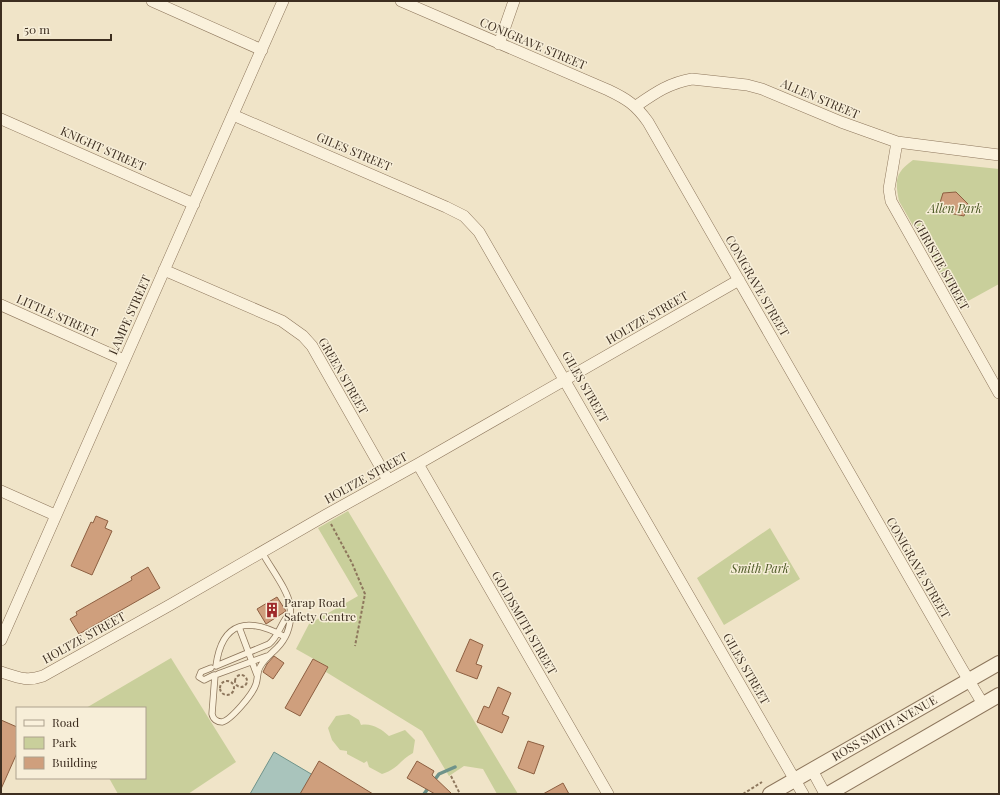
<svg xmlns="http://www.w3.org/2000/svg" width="1000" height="795" font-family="'Playfair Display',serif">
	<rect width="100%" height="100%" fill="#f0e4c8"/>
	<path fill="#c9cf9b" d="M 913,160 L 999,169 L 999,284 L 959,306 L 899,201 C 895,180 895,173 913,160 Z
		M 348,511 L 518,794 L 497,794 L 483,769 L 464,766 L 449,776 L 422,731 L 326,672 L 328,667 L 296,649 L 309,624 L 358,596 L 318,528 Z
		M 770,528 L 800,579 L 724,625 L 697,578 Z
		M 171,658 L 236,762 L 188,794 L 118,794 L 109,778 L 145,778 L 145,708 L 86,708 Z
		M 349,714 L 359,720 L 361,725 C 372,723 381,729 389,736 L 405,730 L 415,740 L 413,753 C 399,761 398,769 382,774 L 369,767 L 367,761 L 364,763 L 347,754 L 347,751 L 340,750 L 332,740 L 328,728 L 336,716 Z"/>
	<path fill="#a9c4bc" stroke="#6f938a" d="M 274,752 L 345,794 L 250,794 Z"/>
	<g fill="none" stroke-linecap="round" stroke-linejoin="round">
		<path stroke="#6f938a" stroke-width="3.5" d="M 433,782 L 439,774 L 455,767
			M 424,794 L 429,787"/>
	</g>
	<path fill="#cf9f7d" stroke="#8d5f41" d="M 956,192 L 968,204 L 964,216 L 949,213 L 939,206 L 943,193 Z
		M 96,516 L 108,521 L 105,528 L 112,531 L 92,575 L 71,566 L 91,522 L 93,523 Z
		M 148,567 L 160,588 L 79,634 L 70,619 L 77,615 L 76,612 L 132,580 L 131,577 Z
		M 277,597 L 286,611 L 266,624 L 257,609 Z
		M 470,639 L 483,645 L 476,664 L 482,666 L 477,679 L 456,671 Z
		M 274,656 L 284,663 L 273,679 L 263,672 L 267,664 Z
		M 313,659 L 328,667 L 300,716 L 285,708 Z
		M 498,687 L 511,693 L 502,714 L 509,717 L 502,733 L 477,722 L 484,706 L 489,708 Z
		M 1,720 L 17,727 L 17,753 L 1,789 Z
		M 528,741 L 544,746 L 534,774 L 518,768 Z
		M 319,761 L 373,794 L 300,794 Z
		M 417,761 L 434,771 L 432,775 L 452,794 L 435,794 L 407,778 Z
		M 563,783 L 569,794 L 543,794 Z"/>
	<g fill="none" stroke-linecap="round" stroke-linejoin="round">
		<defs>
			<path id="service" d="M 239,627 L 257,675
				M 216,666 C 222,620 249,617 285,637
				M 216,666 L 269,644 C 279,636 281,622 290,613
				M 211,668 L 201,672 L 199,677 L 204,680 L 214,675
				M 218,674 L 267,656
				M 215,675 L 212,714 C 213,719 217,722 222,722 C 231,720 253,694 256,684 C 258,678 257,672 260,667 C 264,659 271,654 277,648 C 288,637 292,622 290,606 C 289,591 269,566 262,552"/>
			<path id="minor" d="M 152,1 L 262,50
				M 401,1 L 608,90 C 627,99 636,105 648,122 L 962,669 L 983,704
				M 499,44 L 514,1
				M 636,106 C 655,93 669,83 692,79 L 747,85 L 762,89 L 841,122 L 897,142 L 999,155
				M 233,115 L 446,207 L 464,216 L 479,232 L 803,794
				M 1,119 L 194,204
				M 897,142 L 889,189 L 891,201 L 999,393
				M 164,270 L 282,321 L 303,336 L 312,346 L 388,480
				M 1,305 L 124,360
				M 418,464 L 608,794
				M 1,491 L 55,515
				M 1,640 L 283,1
				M 1,672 C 17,677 26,682 43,676 L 170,605 L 326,515 L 418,464 L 739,280
				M 812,770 L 825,794"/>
			<g id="tertiary">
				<path id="s1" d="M 770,794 L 999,663"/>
				<path d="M 828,794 L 999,695"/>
			</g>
		</defs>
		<use href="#service" stroke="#8d765c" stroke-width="7"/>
		<use href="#minor" stroke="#8d765c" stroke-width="12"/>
		<use href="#tertiary" stroke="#8d765c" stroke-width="16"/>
		<path stroke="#8d765c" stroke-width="2" stroke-dasharray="3 2" stroke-linecap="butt" d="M 331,524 L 352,563 L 365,594 L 355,646
			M235 681a6 6 0 1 1 12 0a6 6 0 1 1-12 0Z
			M220 688a7 7 0 1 1 14 0a7 7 0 1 1-14 0Z
			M 451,776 L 460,794
			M 743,794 L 762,782"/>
		<use href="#service" stroke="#faf1dc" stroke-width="5.5"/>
		<use href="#minor" stroke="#faf1dc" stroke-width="11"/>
		<use href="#tertiary" stroke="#faf1dc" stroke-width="14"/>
	</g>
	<defs>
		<symbol id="building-bare" viewBox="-9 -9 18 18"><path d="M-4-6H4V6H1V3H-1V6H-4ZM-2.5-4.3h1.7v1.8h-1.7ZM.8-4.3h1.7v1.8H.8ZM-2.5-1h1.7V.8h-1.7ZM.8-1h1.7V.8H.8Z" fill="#9e2a2b" stroke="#f7eed8" stroke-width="2.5" paint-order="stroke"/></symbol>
	</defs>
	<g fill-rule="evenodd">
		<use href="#building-bare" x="261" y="599" width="22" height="22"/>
	</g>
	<g text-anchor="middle" stroke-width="3" stroke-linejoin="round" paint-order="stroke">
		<g font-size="12" fill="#3d2e20" stroke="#f7eed8">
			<text transform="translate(533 44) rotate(23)" y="4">CONIGRAVE STREET</text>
			<text transform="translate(820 99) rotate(23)" y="4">ALLEN STREET</text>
			<text transform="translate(103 149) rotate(24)" y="4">KNIGHT STREET</text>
			<text transform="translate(354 152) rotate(23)" y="4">GILES STREET</text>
			<text transform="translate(941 265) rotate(61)" y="4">CHRISTIE STREET</text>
			<text transform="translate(757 286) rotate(60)" y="4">CONIGRAVE STREET</text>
			<text transform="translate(130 315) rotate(-66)" y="4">LAMPE STREET</text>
			<text transform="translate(57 316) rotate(24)" y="4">LITTLE STREET</text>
			<text transform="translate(647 318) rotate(-30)" y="4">HOLTZE STREET</text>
			<text transform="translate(343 376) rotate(60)" y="4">GREEN STREET</text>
			<text transform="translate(585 387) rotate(60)" y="4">GILES STREET</text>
			<text transform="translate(366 478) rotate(-29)" y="4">HOLTZE STREET</text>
			<text transform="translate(918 568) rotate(60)" y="4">CONIGRAVE STREET</text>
			<text transform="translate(524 623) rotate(60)" y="4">GOLDSMITH STREET</text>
			<text transform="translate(84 638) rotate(-29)" y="4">HOLTZE STREET</text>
			<text transform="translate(746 669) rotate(60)" y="4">GILES STREET</text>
			<text dy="4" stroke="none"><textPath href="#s1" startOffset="132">ROSS SMITH AVENUE</textPath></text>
		</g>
		<g font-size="12" font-style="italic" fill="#4d5a26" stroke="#f7eed8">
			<text x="955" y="213">Allen Park</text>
			<text x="760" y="573">Smith Park</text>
		</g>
		<g font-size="12" fill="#3d2e20" stroke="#f7eed8" text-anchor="start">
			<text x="284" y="607">Parap Road<tspan x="284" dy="14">Safety Centre</tspan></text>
		</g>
	</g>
	<rect width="1000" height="795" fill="none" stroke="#3d2e20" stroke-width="4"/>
	<rect x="16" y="707" width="130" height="72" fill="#f7eed8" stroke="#ada18e"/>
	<rect x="24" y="720" width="20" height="6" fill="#faf1dc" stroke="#ada18e"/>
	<text x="52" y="727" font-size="12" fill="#3d2e20">Road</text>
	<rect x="24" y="737" width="20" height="12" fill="#c9cf9b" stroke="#ada18e"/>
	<text x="52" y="747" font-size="12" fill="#3d2e20">Park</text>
	<rect x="24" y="757" width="20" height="12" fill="#cf9f7d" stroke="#ada18e"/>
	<text x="52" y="767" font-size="12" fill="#3d2e20">Building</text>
	<path d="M18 34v6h93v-6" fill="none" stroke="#3d2e20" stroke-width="2"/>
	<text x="24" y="34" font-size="12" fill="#3d2e20" stroke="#f7eed8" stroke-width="3" paint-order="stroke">50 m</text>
</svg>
